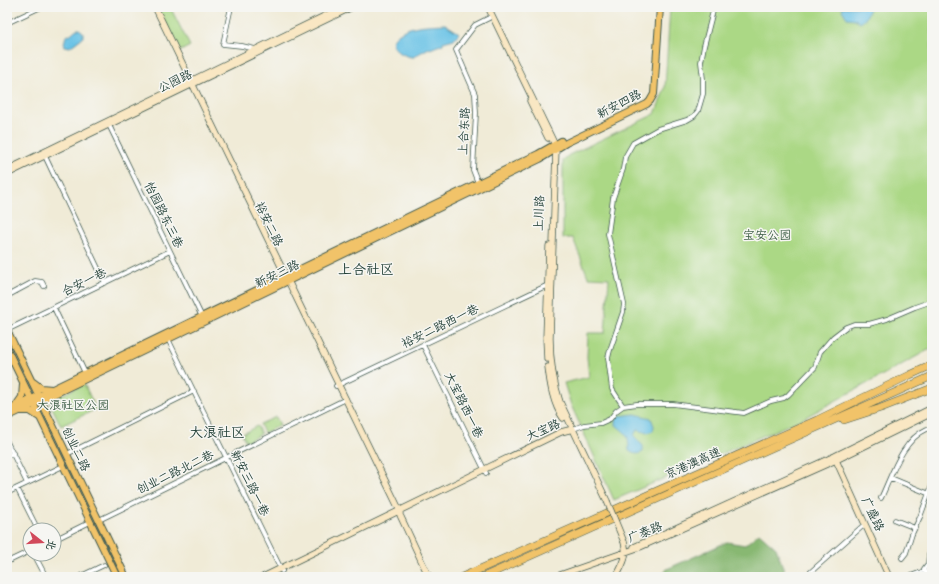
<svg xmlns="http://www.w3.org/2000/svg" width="939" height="584" font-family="Mali,'LXGW WenKai TC',sans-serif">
	<rect width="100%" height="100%" fill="#f6f6f2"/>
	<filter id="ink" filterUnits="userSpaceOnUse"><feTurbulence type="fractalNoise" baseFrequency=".025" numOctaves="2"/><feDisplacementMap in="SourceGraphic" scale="8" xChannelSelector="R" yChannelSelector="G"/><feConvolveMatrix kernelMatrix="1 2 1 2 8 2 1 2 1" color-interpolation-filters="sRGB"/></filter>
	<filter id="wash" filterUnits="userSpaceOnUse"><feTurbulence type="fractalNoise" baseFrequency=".012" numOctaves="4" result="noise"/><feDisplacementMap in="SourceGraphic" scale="16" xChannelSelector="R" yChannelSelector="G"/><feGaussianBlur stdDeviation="0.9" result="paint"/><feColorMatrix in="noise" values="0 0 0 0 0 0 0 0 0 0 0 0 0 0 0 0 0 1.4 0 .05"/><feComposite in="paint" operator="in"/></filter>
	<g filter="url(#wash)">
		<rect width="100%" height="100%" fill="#f0ebd7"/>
		<path fill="#abd885" stroke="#658a5c" d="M 157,7 L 170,7 L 190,46 L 179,52 Z
			M 670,7 L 932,7 L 932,348 L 802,419 L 614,500 L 571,405 L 564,383 L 589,377 L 587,357 L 588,333 L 605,333 L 609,278 L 588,277 L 573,238 L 563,238 L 563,160 L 569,155 L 655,114 L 665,88 Z
			M 84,384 L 96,409 L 61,426 L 49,401 Z
			M 276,417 L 280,425 L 264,433 L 260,424 Z
			M 257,426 L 261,434 L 246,442 L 242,434 Z"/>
		<path fill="#88b872" stroke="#547a53" d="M 759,533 L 776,548 L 784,570 L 781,577 L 659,577 L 667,569 L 727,542 L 745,545 Z"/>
		<path fill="#69c2e6" stroke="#44808d" d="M 843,7 L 869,7 L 869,11 L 865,19 L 864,19 L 863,21 L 860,23 L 855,19 L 847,18 L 842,10 Z
			M 445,24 L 459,33 L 454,39 L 443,42 L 443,44 L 430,49 L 429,48 L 418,54 L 414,57 C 404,58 384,45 397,35 C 409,24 430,25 445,24 Z
			M 79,29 L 83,32 L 83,37 L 70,47 L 65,46 L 64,43 L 66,36 C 74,34 73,29 79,29 Z
			M 635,414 L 651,418 L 654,426 L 653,431 L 647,433 L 638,430 L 636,431 L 634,436 L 643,446 L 643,452 C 637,455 634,454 629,451 C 628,434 629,436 616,425 L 616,420 L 619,416 Z"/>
	</g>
	<g filter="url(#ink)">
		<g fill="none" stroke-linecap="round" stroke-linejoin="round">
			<defs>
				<path id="street" d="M 231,7 L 223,44 L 242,46 L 255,49
					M 7,23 L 41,7
					M 108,123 L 202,317
					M 44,154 L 105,283
					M 478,183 L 473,170 L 476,113 L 475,94 L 456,50 L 475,25 L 489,18 L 492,15
					M 7,296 L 35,281 L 42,282 L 44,286
					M 54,308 L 85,373
					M 7,330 L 170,251
					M 168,339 L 282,571
					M 423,345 L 486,473
					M 336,386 L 550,284
					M 623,406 L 612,389 L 608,358 L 610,350 L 623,312 L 624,304 L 608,234 L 613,198 L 623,169 L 625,157 L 633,143 L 658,129 L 687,120 L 694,116 L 698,111 L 703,94 L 703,79 L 701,62 L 704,46 L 714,7
					M 573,429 L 584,425 L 601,423 L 610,419 L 616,411 L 623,406 L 637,404 L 673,404 L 744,413 L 771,401 L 784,398 L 788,395 L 815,367 L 820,352 L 833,337 L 846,327 L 854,324 L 869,324 L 887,319 L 915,307 L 932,301
					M 7,442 L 27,483
					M 67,454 L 194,391
					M 7,456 L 13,453
					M 891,478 L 932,495
					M 17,488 L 38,530
					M 7,493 L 63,466
					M 881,498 C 892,475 902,440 927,429
					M 99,520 L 346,399
					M 895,520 L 915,528
					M 54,540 L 90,522
					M 34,554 L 46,577
					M 902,558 L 906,553 L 912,534 L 920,517 L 932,485
					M 7,562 L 30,551
					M 928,565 L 929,554 L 932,545
					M 932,565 L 927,565 L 924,569 L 926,574 L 932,573
					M 79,577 L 104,565
					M 805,577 L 865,524
					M 908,577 L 924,571"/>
				<path id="secondary" d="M 155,7 L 397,505 L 400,511 L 400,515 L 428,575
					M 488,7 L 555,145 L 556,149 L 550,338 C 550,361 553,381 560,402 L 607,501
					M 530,101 L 548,138
					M 7,170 L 343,7
					M 7,174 L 352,7
					M 547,359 L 546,338 L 549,246
					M 548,367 C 550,384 553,404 563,418
					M 835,458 L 889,577
					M 634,547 L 835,456 L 932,408
					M 263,577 L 561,432 L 573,429
					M 554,577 L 640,547 L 836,460 L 932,413
					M 616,577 C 623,564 628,557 624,542"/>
				<path id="primary" d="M 7,330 L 126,577
					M 7,349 L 117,577
					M 33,382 L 41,388 L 52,389
					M 15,407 L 22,397 L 23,384
					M 7,411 L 538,154 L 561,141
					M 20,411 L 30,411 L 39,417
					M 7,417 L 540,159 L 566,143 L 647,104 L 650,101 L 654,94 L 660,7"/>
				<path id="highway" d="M 844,420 L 881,408 L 932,388
					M 462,577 L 817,420 L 910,375 L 932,365
					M 483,577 L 932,376"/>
			</defs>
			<use href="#street" stroke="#3e574c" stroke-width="5.5"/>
			<use href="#secondary" stroke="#3e574c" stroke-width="7"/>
			<use href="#primary" stroke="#3e574c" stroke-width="8"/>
			<use href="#highway" stroke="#3e574c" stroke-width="8"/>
			<use href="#street" stroke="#fff" stroke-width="4"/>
			<use href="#secondary" stroke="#f9e7c3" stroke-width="5.5"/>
			<use href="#primary" stroke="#f1c369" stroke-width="6"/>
			<use href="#highway" stroke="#f1c369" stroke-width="7"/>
			<defs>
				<path id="secondary-bridge" d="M 607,501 L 624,542"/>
			</defs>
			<use href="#secondary-bridge" stroke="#3e574c" stroke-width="7" stroke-linecap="butt"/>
			<use href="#secondary-bridge" stroke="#f9e7c3" stroke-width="5.5"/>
		</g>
	</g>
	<g text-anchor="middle" stroke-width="3" stroke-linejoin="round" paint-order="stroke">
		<g font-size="12" fill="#1f3d34" stroke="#f6f6f2">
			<text transform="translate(175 81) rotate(-26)" y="4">公园路</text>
			<text transform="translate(619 104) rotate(-27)" y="4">新安四路</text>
			<text transform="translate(464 131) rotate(-87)" y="4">上合东路</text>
			<text transform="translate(539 213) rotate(-88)" y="4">上川路</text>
			<text transform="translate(164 215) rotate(64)" y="4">怡园路东三巷</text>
			<text transform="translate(269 224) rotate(64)" y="4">裕安二路</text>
			<text transform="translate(277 274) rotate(-26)" y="4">新安三路</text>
			<text transform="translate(84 282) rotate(-26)" y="4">合安一巷</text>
			<text transform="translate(440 326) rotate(-26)" y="4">裕安二路西一巷</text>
			<text transform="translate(464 405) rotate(64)" y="4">大宝路西一巷</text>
			<text transform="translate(543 430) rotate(-24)" y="4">大宝路</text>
			<text transform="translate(76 449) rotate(64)" y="4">创业二路</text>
			<text transform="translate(693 463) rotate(-24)" y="4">京港澳高速</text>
			<text transform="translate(175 472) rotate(-26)" y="4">创业二路北二巷</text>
			<text transform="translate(250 483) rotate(64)" y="4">新安三路一巷</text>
			<text transform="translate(873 514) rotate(65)" y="4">广盛路</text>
			<text transform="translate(645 532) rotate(-21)" y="4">广泰路</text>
		</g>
		<g font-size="12" fill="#3b5c44" stroke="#f6f6f2">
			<text x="767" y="239">宝安公园</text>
			<text x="73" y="409">大浪社区公园</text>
		</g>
		<g font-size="14" fill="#1f3d34" stroke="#f6f6f2">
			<text x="366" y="274">上合社区</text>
			<text x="217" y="437">大浪社区</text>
		</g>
	</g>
	<rect width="939" height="584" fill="none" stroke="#f6f6f2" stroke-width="24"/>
	<g transform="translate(42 542) rotate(107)"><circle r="19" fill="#f6f6f2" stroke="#a0aca6"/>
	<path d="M0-3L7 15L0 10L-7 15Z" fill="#d1495b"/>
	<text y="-6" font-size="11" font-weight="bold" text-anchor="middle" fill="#1f3d34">北</text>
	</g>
</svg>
